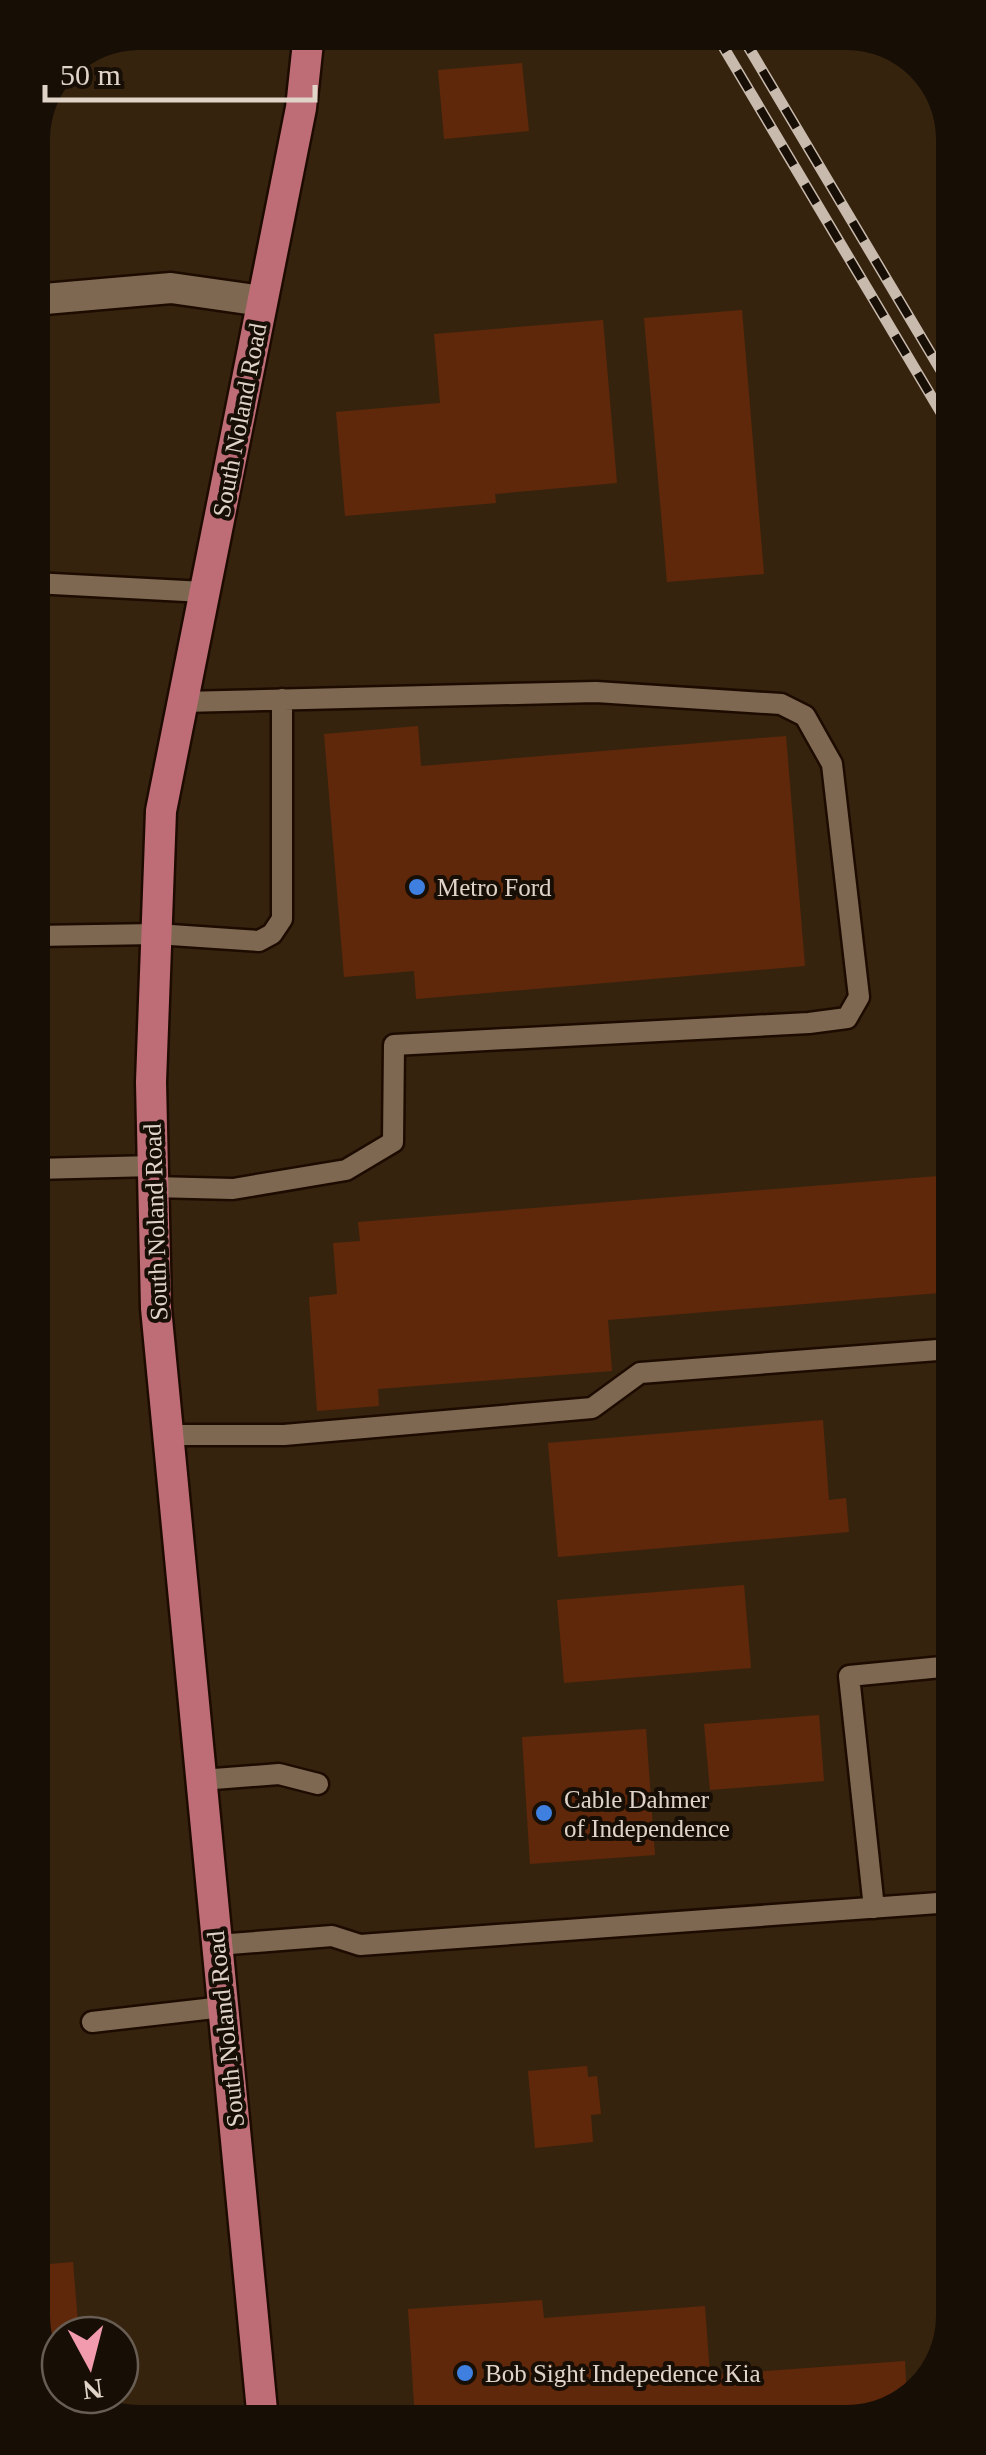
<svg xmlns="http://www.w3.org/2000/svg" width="986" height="2455" font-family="Georgia,serif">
	<rect width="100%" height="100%" fill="#36230e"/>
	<path fill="#60280a" d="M 522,63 L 529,131 L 444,139 L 438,70 Z
		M 742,310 L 764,574 L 667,582 L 644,318 Z
		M 603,320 L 617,483 L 495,494 L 496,503 L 345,516 L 336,412 L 440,403 L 434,334 Z
		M 418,726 L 421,766 L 786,736 L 805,966 L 416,999 L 414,971 L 344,977 L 324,734 Z
		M 951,1175 L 951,1292 L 608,1320 L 612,1371 L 378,1389 L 379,1406 L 317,1411 L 309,1297 L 337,1294 L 333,1243 L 360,1241 L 358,1222 Z
		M 823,1420 L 829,1500 L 846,1498 L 849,1532 L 558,1557 L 548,1443 Z
		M 744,1585 L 751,1668 L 564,1683 L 557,1600 Z
		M 819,1715 L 824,1781 L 710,1790 L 704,1724 Z
		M 646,1729 L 655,1855 L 530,1864 L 522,1737 Z
		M 587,2066 L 588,2077 L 597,2076 L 601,2114 L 591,2115 L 593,2142 L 535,2148 L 528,2071 Z
		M 73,2262 L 79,2335 L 60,2335 L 60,2381 L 38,2350 L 38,2265 Z
		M 542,2300 L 544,2318 L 705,2306 L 710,2375 L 905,2361 L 907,2398 L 888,2412 L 812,2418 L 415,2420 L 408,2309 Z"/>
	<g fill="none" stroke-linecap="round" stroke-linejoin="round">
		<defs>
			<path id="lane" d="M 34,583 L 204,592
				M 35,936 L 156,934 L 259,941 L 272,934 L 282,919 L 282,699
				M 35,1169 L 153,1166
				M 153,1187 L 233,1189 L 346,1170 L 393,1142 L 394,1045 L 809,1023 L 847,1018 L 859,997 L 832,764 L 805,716 L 781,704 L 596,692 L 182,702
				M 169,1435 L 284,1435 L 592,1408 L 640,1373 L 951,1349
				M 201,1780 L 279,1774 L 318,1784
				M 874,1908 L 849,1676 L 952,1666
				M 217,1945 L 332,1936 L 360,1945 L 952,1902
				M 92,2022 L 223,2007"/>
			<path id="street" d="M 33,300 L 171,288 L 262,301"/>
			<path id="primary" d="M 263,2421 L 156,1308 L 151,1082 L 161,811 L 301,108 L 309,33"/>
		</defs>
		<use href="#lane" stroke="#1d0b00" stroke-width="25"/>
		<use href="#street" stroke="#1d0b00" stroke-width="35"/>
		<use href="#primary" stroke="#1d0b00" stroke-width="35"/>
		<use href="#lane" stroke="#7e6851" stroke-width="20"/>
		<use href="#street" stroke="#7e6851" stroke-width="30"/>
		<use href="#primary" stroke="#be6d77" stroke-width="30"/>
		<defs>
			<path id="rail" d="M 715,33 L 949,426
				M 740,33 L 949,384"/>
		</defs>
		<use href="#rail" stroke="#c8baad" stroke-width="11"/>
		<use href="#rail" stroke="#170e06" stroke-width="8" stroke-dasharray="22" stroke-linecap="butt"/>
	</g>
	<g fill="#3f7fe0" stroke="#170e06" stroke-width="4">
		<circle cx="417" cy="887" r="10"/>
		<circle cx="544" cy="1813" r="10"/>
		<circle cx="465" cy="2373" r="10"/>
	</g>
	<g text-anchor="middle" stroke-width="8" stroke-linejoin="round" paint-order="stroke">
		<g font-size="25" fill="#e0d3c7" stroke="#170e06">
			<text transform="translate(239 420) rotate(-79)" y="9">South Noland Road</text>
			<text transform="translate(155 1222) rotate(-92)" y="9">South Noland Road</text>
			<text transform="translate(225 2029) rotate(-96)" y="9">South Noland Road</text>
		</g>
		<g font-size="25" fill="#e0d3c7" stroke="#170e06" text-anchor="start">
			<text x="437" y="896">Metro Ford</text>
			<text x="564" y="1808">Cable Dahmer<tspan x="564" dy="29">of Independence</tspan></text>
			<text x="485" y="2382">Bob Sight Indepedence Kia</text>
		</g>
	</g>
	<path d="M0 0H986V2455H0ZM139 50H847A89 89 0 0 1 936 139V2316A89 89 0 0 1 847 2405H139A89 89 0 0 1 50 2316V139A89 89 0 0 1 139 50Z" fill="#170e06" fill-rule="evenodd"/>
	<g transform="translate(90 2365) rotate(173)"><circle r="48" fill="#170e06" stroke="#675d53" stroke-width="2.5"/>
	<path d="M0-8L18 38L0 25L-18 38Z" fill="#f29aae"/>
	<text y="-15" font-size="28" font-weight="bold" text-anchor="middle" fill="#e0d3c7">N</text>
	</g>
	<path d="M45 85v15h270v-15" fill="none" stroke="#e0d3c7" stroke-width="5"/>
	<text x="60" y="85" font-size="30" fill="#e0d3c7" stroke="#170e06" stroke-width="8" paint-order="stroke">50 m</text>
</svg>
